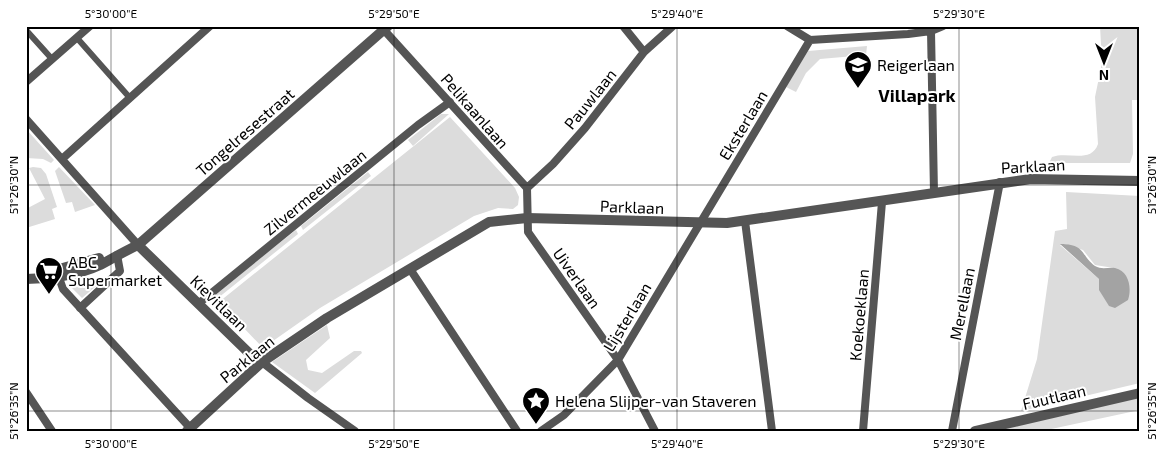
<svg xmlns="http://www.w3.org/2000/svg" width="1166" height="457" font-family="'Exo 2',sans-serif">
	<rect width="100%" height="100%" fill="#fff"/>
	<path fill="#dcdcdc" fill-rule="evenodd" d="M 1100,26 L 1140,26 L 1140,100 L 1132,100 L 1133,154 L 1130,163 L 1049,163 L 1052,157 C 1068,151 1091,164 1098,144 L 1095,97 L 1102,63 Z
		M 867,46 L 866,55 L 820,59 L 806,73 L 796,92 L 786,87 L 808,51 Z
		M 441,114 L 449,114 L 413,146 L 408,140 Z
		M 450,117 L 515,188 L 519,197 L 518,205 L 513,209 L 498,208 L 474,216 L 320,308 L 263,348 L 219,302 Z
		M 26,129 L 54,160 L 51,163 L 43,159 L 26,158 Z
		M 33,167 L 41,168 L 46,174 L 57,207 L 52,209 L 55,219 L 26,228 L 26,209 L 45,199 L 29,168 Z
		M 59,167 L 95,205 L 75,212 L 72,202 L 66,203 L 55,171 Z
		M 368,172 L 371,176 L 303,230 L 301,226 Z
		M 1066,192 L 1140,196 L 1140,383 L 1021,411 L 1037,359 L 1055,231 L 1067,229 ZM 1065,244 L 1083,250 L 1095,265 L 1114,268 L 1099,290 L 1099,279 L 1060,245 Z
		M 296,230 L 298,234 L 218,298 L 212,296 Z
		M 108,276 L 82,298 L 72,288 L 73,285 Z
		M 327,325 L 330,338 L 306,360 L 308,370 L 322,373 L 354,351 L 361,351 L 362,353 L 315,393 L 272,362 Z
		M 1140,394 L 1140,410 L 1042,431 L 992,431 Z"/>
	<path fill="#a3a3a3" d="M 1060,244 C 1086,244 1080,255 1095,266 C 1102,270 1108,267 1115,268 C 1129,271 1132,288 1128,300 L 1115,308 L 1109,306 L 1099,290 L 1099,279 Z"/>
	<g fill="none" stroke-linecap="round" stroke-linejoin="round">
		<path stroke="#555" stroke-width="6" d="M 26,30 L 52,59
			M 77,38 L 130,98"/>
		<path stroke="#555" stroke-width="8" d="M 623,26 L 644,52
			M 787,26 L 810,40 L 908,34 L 931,31 L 943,26
			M 384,30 L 527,188 L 528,232 L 618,360 L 655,431
			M 931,31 L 934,193
			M 26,82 L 90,26
			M 26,119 L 138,245
			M 62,159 L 210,26
			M 527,188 L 553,164 L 585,128 L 644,52 L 673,26
			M 745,221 L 772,431
			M 410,269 L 517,431
			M 57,272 L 63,289 L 193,431
			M 198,304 L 418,125 L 450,102
			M 80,308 L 120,271 L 117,255
			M 262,362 L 308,398 L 355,431
			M 26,392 L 52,431
			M 541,431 L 564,415 L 618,360 L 810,40
			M 863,431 L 882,202
			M 952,431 L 1000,182"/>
		<path stroke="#555" stroke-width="10" d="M 138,245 L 250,354 L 262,362
			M 59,269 L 99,258
			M 26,279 C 49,279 79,275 100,265 C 113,258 125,251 138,245 L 388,26
			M 187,431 L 262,362 L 327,318 L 489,222 L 527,218 L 727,223 L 1031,179 L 1140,181
			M 975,431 L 1140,393"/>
	</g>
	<path fill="none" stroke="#000" stroke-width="1" stroke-opacity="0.45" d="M 111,26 L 111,431M 394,26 L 394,431M 677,26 L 677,431M 959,26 L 959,431M 26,185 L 1140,185M 26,411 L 1140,411"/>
	<defs>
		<symbol id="school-pin" viewBox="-11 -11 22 30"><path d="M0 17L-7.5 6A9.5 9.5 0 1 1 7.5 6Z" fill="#000" stroke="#fff"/><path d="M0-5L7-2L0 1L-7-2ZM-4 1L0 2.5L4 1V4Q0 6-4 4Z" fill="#fff"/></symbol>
		<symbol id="supermarket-pin" viewBox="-11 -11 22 30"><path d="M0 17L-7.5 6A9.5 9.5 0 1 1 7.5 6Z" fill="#000" stroke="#fff"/><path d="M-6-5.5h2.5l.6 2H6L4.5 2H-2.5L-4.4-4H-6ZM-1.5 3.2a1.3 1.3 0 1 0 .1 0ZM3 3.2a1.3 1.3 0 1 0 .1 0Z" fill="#fff"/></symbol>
		<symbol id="sight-pin" viewBox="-11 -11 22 30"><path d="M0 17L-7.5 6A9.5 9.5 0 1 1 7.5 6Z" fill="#000" stroke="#fff"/><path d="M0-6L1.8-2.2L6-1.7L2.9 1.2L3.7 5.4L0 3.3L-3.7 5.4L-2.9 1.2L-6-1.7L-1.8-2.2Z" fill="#fff"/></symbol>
	</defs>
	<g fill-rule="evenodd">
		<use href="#school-pin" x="842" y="49" width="32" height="43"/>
		<use href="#supermarket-pin" x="33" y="255" width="32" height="43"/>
		<use href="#sight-pin" x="520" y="385" width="32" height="43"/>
	</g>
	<g text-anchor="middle" stroke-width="4" stroke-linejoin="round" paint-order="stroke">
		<g font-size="16" fill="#000" stroke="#fff" text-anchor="start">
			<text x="877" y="71">Reigerlaan</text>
			<text x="68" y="268">ABC<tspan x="68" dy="18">Supermarket</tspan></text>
			<text x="555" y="407">Helena Slijper-van Staveren</text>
		</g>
		<g font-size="16" fill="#000" stroke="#fff">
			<text transform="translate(590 99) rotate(-51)" y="6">Pauwlaan</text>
			<text transform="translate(475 111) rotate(49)" y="6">Pelikaanlaan</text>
			<text transform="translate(743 125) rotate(-59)" y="6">Eksterlaan</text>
			<text transform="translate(245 132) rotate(-41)" y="6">Tongelresestraat</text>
			<text transform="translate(1033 166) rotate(-3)" y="6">Parklaan</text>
			<text transform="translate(315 192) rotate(-39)" y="6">Zilvermeeuwlaan</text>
			<text transform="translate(632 207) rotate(2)" y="6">Parklaan</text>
			<text transform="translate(577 278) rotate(55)" y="6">Uiverlaan</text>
			<text transform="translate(219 303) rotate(44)" y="6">Kievitlaan</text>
			<text transform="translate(962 304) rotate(-79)" y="6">Merellaan</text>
			<text transform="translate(859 315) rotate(-85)" y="6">Koekoeklaan</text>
			<text transform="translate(627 317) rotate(-59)" y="6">Lijsterlaan</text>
			<text transform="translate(247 359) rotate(-39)" y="6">Parklaan</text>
			<text transform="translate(1054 397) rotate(-13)" y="6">Fuutlaan</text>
		</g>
		<g font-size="18" font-weight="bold" fill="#000" stroke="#fff">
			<text x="917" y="102">Villapark</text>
		</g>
	</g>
	<rect width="1166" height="457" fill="none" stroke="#ffffff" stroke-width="55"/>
	<g transform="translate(1104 62) rotate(180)" stroke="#ffffff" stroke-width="4" paint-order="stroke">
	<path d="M0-4L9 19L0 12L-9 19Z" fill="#000000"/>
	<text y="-8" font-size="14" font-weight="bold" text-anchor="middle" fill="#000000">N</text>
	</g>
	<rect x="28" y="28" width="1110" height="402" fill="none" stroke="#000" stroke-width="2"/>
	<g font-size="12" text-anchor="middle" fill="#000">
		<text x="111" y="18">5°30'00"E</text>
		<text x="394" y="18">5°29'50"E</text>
		<text x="677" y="18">5°29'40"E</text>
		<text x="959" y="18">5°29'30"E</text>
		<text transform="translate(1152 185) rotate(-90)" y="4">51°26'30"N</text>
		<text transform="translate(14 185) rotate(-90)" y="4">51°26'30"N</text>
		<text transform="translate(1152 411) rotate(-90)" y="4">51°26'35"N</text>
		<text transform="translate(14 411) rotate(-90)" y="4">51°26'35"N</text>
		<text x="111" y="448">5°30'00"E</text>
		<text x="394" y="448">5°29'50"E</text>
		<text x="677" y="448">5°29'40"E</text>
		<text x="959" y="448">5°29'30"E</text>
	</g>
</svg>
